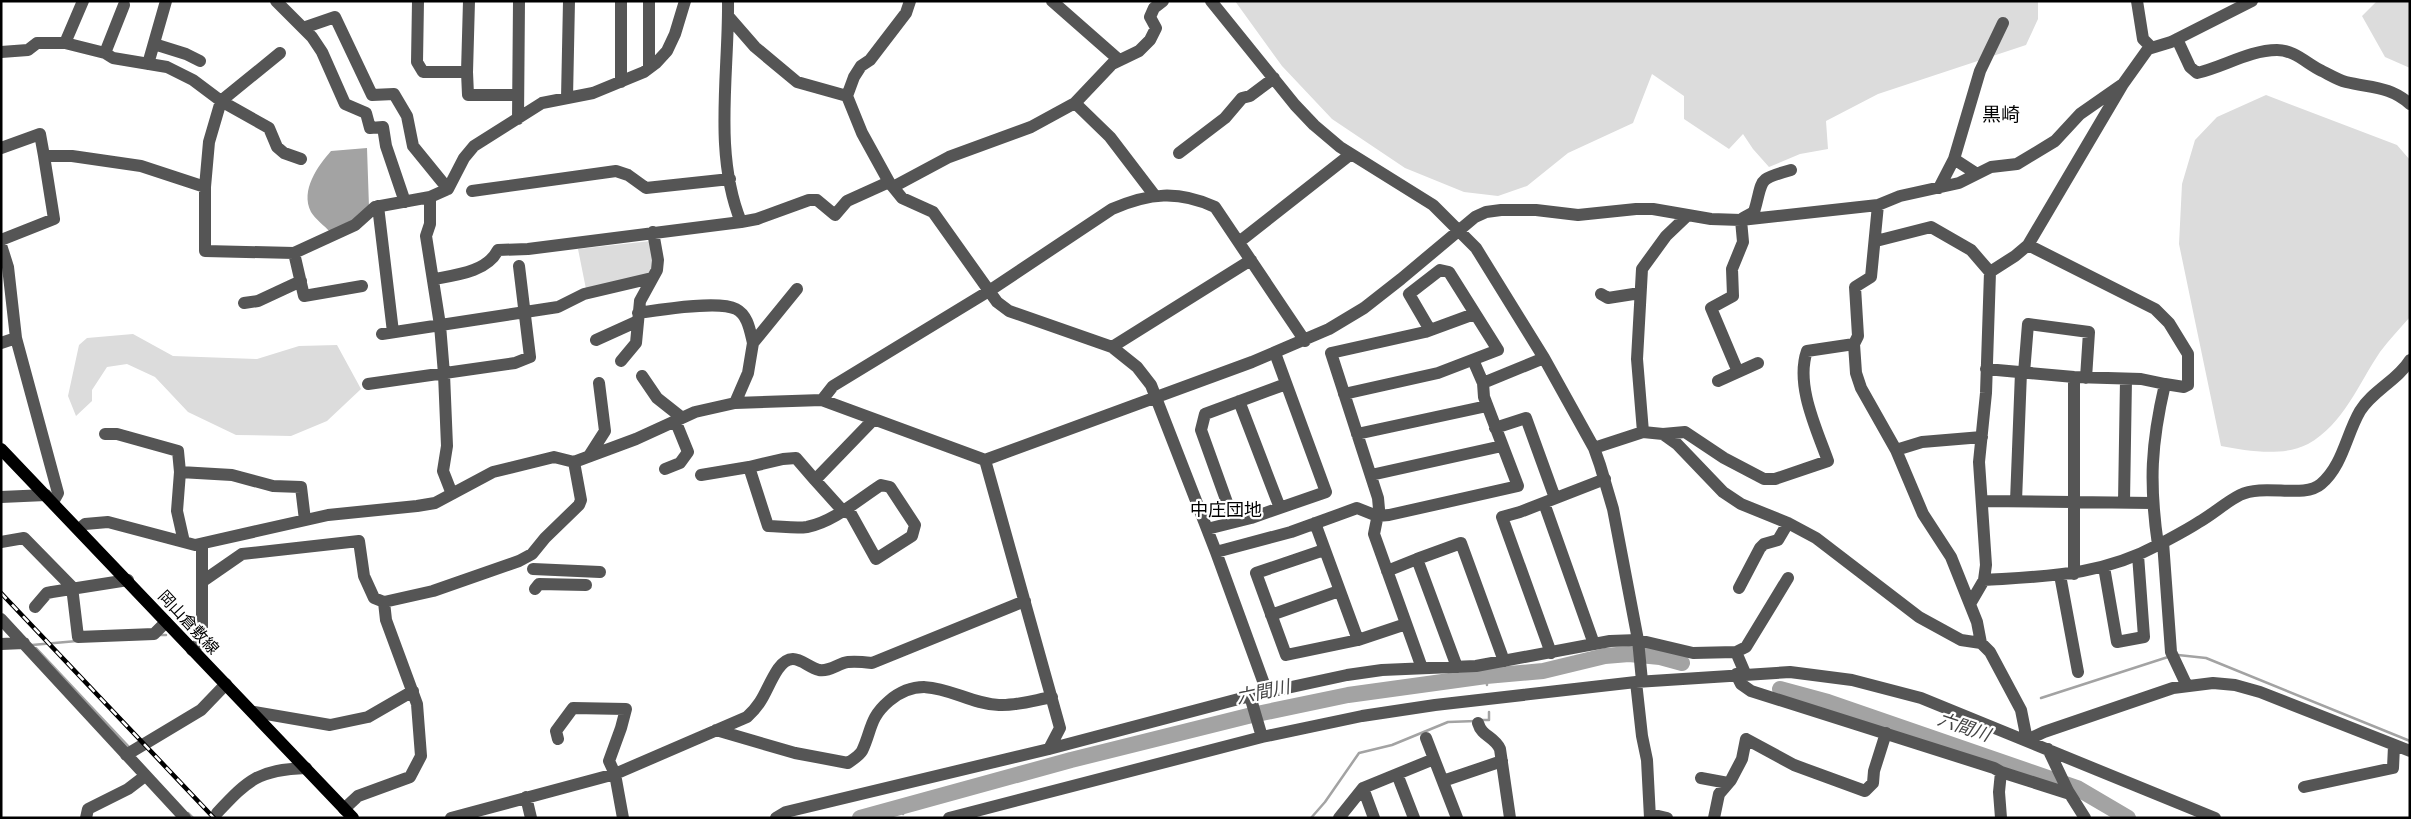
<svg xmlns="http://www.w3.org/2000/svg" width="2411" height="819" font-family="'Varela Round','Noto Sans JP',sans-serif">
	<rect width="100%" height="100%" fill="#fff"/>
	<path fill="#dcdcdc" d="M 1235,1 L 2038,1 L 2038,19 L 2026,45 L 1878,94 L 1826,121 L 1828,149 L 1800,154 L 1769,167 L 1753,149 L 1743,134 L 1729,149 L 1684,119 L 1684,96 L 1652,74 L 1633,123 L 1568,153 L 1527,186 L 1498,196 L 1464,192 L 1405,168 L 1332,119 L 1282,66 Z
		M 2377,1 L 2410,1 L 2410,68 L 2385,57 L 2362,16 Z
		M 2266,95 L 2397,145 L 2410,160 L 2410,317 C 2400,328 2389,340 2380,352 C 2359,383 2343,425 2308,444 C 2283,457 2247,451 2221,446 L 2179,244 L 2182,184 L 2195,140 L 2217,117 Z
		M 651,241 L 657,260 L 652,277 L 587,294 L 578,249 Z
		M 133,334 L 173,356 L 257,359 L 299,346 L 337,345 L 361,389 L 327,421 L 291,436 L 236,435 L 188,412 L 155,377 L 127,364 L 107,367 L 92,390 L 92,401 L 76,416 L 68,396 L 79,345 L 87,338 Z"/>
	<path fill="#a3a3a3" d="M 367,148 L 369,207 L 350,223 L 330,232 C 325,226 315,219 311,212 C 300,190 318,166 331,151 Z"/>
	<g fill="none" stroke-linecap="round" stroke-linejoin="round">
		<path stroke="#a3a3a3" stroke-width="2.5" d="M 159,635 L 166,635
			M 32,645 L 77,641
			M 36,648 L 130,748
			M 2178,655 L 2206,658 L 2410,741
			M 1486,676 L 1487,685
			M 2041,698 L 2168,657
			M 1481,720 L 1489,720 L 1489,712
			M 901,807 L 903,814
			M 188,813 L 193,818
			M 1311,818 L 1325,802 L 1359,753 L 1392,745 L 1448,722 L 1476,721"/>
		<path stroke="#a3a3a3" stroke-width="16" d="M 1780,689 L 1828,702 L 2077,788 L 2128,818
			M 860,818 L 1071,760 L 1252,715 L 1348,695 L 1486,676 L 1543,671 L 1605,656 L 1629,654 L 1660,657 L 1682,663"/>
		<path stroke="#555" stroke-width="12" d="M 276,1 L 312,37 L 322,52 L 345,104 L 366,113 L 370,128 L 383,127 L 386,146 L 405,202
			M 418,1 L 417,62 L 423,72 L 467,72 L 468,95 L 517,95
			M 621,1 L 621,82
			M 728,1 C 729,73 713,153 741,222
			M 910,1 L 906,13 L 870,60 L 861,66 L 854,77 L 847,96 L 862,133 L 889,182 L 902,198 L 933,212 L 997,302 L 1009,311 L 1112,347 L 1137,367 L 1151,385 L 1216,552 L 1267,692
			M 1052,1 L 1118,59
			M 1211,1 L 1295,105 L 1314,125 L 1340,147 L 1433,205 L 1476,248 L 1544,358 L 1594,448 L 1600,465 L 1613,509 L 1638,640 L 1642,681
			M 2137,1 L 2143,39 L 2151,47
			M 728,16 L 755,47 L 797,82 L 847,96
			M 303,28 L 335,17 L 372,95 L 394,94 L 407,116 L 413,146 L 448,189
			M 2177,39 L 2190,67 L 2197,73 C 2223,67 2250,50 2277,50 C 2295,50 2307,64 2322,71 C 2330,75 2338,80 2346,82 C 2371,88 2390,86 2410,104
			M 65,43 L 83,1
			M 154,44 L 186,54 L 200,61
			M 1,52 L 28,50 L 37,43 L 65,43 L 105,53 L 113,58 L 167,67 L 193,80 L 221,101 L 209,142 L 205,187 L 205,251 L 294,253 L 355,225 L 375,207 L 430,197 L 448,189 L 464,158 L 474,146 L 542,103 L 593,93 L 644,72 L 656,63 L 667,51 L 675,34 L 685,1
			M 105,53 L 124,5
			M 280,53 L 221,101 L 269,128 L 277,147 L 284,153 L 301,159
			M 148,64 L 166,1
			M 649,68 L 649,1
			M 467,72 L 469,1
			M 567,98 L 569,1
			M 518,119 L 519,1
			M 1,148 L 40,134 L 44,156 L 72,156 L 141,166 L 205,187
			M 1179,153 L 1225,118 L 1242,98 L 1250,96 L 1274,78
			M 1954,159 L 1977,174
			M 893,187 L 949,157 L 1031,127 L 1075,103
			M 1939,188 L 1954,159 L 1980,71 L 2003,23
			M 472,191 L 616,171 L 628,175 L 646,188 L 730,179
			M 1155,196 L 1110,137 L 1075,103 L 1112,64 L 1139,51 L 1150,40 L 1156,28 L 1150,17 L 1154,8 L 1163,1
			M 430,197 L 430,224 L 426,236 L 440,325 L 444,374 L 447,446 L 443,471 L 452,494
			M 1878,205 L 1871,277 L 1855,287 L 1858,336 L 1854,344 L 1856,373 L 1861,388 L 1896,450 L 1923,514 L 1951,557 L 1977,622 L 1981,643
			M 378,206 L 393,332
			M 1743,218 L 1754,212 C 1764,179 1755,180 1791,170
			M 1,240 L 54,219 L 44,156
			M 1876,241 L 1931,227 L 1971,250 L 1990,272 L 1986,393 L 1979,462 L 1986,565 L 1984,580 L 1970,604
			M 1239,242 L 1351,154
			M 1,245 L 8,267 L 16,338 L 58,493 L 53,502
			M 2028,245 L 2155,309 L 2169,323 L 2188,354 L 2188,385 L 2184,387 L 2165,384
			M 294,253 L 304,296 L 362,286
			M 1990,272 L 2015,256 L 2028,245 L 2123,84 L 2148,49 L 2171,42 L 2252,1
			M 434,279 C 456,275 487,272 498,250 L 528,249 L 741,222 L 757,219 L 809,200 L 817,200 L 835,215 L 847,201 L 889,182
			M 1601,294 L 1608,298 L 1640,293
			M 244,303 L 258,301 L 301,281
			M 638,313 C 659,310 718,300 736,309 C 748,315 750,331 753,343
			M 382,334 L 558,307 L 584,294 L 652,278
			M 596,340 L 638,321
			M 1,343 L 16,338
			M 1112,347 L 1251,260
			M 621,361 L 636,343 L 640,301 L 657,270 L 658,260 L 653,232
			M 1986,369 L 2074,377 L 2141,379 L 2165,384 C 2151,444 2149,483 2158,545
			M 1738,372 L 1758,363
			M 2024,373 L 2028,324 L 2089,332 L 2086,378
			M 642,376 L 657,398 L 681,417
			M 1718,381 L 1738,372 L 1711,308 L 1733,296 L 1732,269 L 1743,242 L 1741,220
			M 1483,383 L 1544,358
			M 368,384 L 515,363 L 530,357 L 519,266
			M 1344,394 L 1438,373 L 1498,350 L 1449,272 L 1440,270 L 1409,294 L 1430,330
			M 822,400 L 833,386 L 989,291 L 1112,209 C 1149,193 1178,190 1215,207 L 1305,341
			M 1239,401 L 1280,508
			M 735,403 L 748,373 L 753,343 L 797,289
			M 1495,428 L 1526,418 L 1555,498
			M 1643,432 L 1637,359 L 1642,269 L 1666,236 L 1687,216
			M 105,434 L 117,434 L 178,451 L 180,472 L 177,511 L 184,542
			M 1357,434 L 1487,406
			M 1663,434 L 1677,444 L 1723,492 L 1741,504 L 1788,523 L 1816,538 L 1919,617 L 1961,640 L 1981,643 L 1990,652 L 2021,710 L 2027,740
			M 1594,448 L 1643,432 L 1663,434 L 1685,432 L 1724,458 L 1764,479 L 1775,479 L 1828,461 C 1817,430 1795,385 1807,351 L 1854,344
			M 1896,450 L 1922,442 L 1982,437
			M 589,456 L 605,431 L 599,383
			M 985,460 L 1060,728 L 1049,749
			M 665,469 L 680,463 L 688,452 L 675,420
			M 180,472 L 232,475 L 273,486 L 301,487 L 305,520
			M 701,475 L 749,467
			M 1371,475 L 1502,446
			M 815,480 L 842,510 L 851,514 L 876,559 L 912,536 L 915,525 L 890,487 L 881,485 C 858,500 833,522 807,527 C 795,529 780,526 768,526 L 749,467 L 783,459 L 796,458 L 815,480 L 873,420
			M 1,497 L 46,495
			M 1982,501 L 2152,503
			M 2016,501 L 2021,372
			M 2124,502 L 2126,379
			M 1544,503 L 1594,644
			M 1234,522 L 1201,430 L 1205,414 L 1286,384
			M 1315,523 L 1358,640
			M 79,529 L 85,524 L 108,522 L 195,545 L 328,515 L 417,506 L 435,503 L 493,472 L 554,457 L 574,462 L 636,439 L 695,412 L 735,403 L 822,400 L 985,460 L 1252,362 L 1329,329 L 1364,308 L 1401,279 L 1475,217 L 1486,212 L 1501,210 L 1536,210 L 1578,215 L 1636,209 L 1653,209 L 1711,219 L 1741,220 L 1878,205 L 1900,196 L 1959,183 L 1991,167 L 2017,164 L 2055,141 L 2080,114 L 2123,84
			M 1207,529 L 1251,518 L 1326,492 L 1275,353
			M 1,542 L 24,538 L 72,587 L 78,637 L 154,634 L 166,622
			M 2163,542 L 2171,652 L 2187,686
			M 1324,550 L 1256,573 L 1286,655 L 1358,640 L 1406,624
			M 1216,552 L 1291,532 L 1357,508 L 1377,516 L 1389,515 L 1518,486 L 1484,397 L 1483,383 L 1473,360
			M 2104,567 L 2117,642 L 2144,637 L 2138,555
			M 533,569 L 600,572
			M 1387,571 L 1417,559
			M 2074,574 L 2074,377
			M 2060,575 L 2078,672
			M 1984,580 C 2048,576 2101,576 2160,544 C 2173,537 2187,530 2199,522 C 2213,514 2226,502 2240,495 C 2264,483 2304,499 2321,484 C 2343,465 2346,435 2360,411 C 2372,391 2398,380 2410,360
			M 203,581 L 242,554 L 359,541 L 364,576 L 374,598 L 384,602
			M 1739,588 L 1760,548 L 1764,544 L 1778,540 L 1788,523
			M 535,589 L 539,584 L 586,585
			M 35,607 L 47,593 L 52,592 L 128,580
			M 1271,615 L 1339,591
			M 1,619 L 185,818
			M 1,644 L 24,643
			M 192,650 L 197,646 L 202,637 L 202,544
			M 1736,652 L 1746,647 L 1788,578
			M 1551,653 L 1502,517 L 1520,512 L 1605,479
			M 1457,667 L 1417,559 L 1461,543 L 1504,661
			M 1422,668 L 1374,534 L 1379,509 L 1378,498 L 1331,353 L 1425,332 L 1474,314
			M 1736,674 L 1741,684 L 1751,691 L 1994,768 L 2001,772 L 2070,794
			M 1636,682 L 1642,736 L 1647,760 L 1650,818
			M 1250,696 L 1262,737
			M 254,712 L 330,725 L 368,717 L 413,691
			M 1478,723 C 1482,737 1494,736 1500,749 L 1510,818
			M 716,730 L 795,753 L 848,763 C 852,760 859,756 862,751 C 872,730 869,718 889,701 C 928,668 960,704 999,705 C 1016,706 1035,700 1052,697
			M 1426,738 L 1457,818
			M 558,739 L 556,731 L 573,708 L 626,709 L 621,728 L 609,761 L 615,774 L 623,818
			M 2027,740 L 2044,732 L 2173,688 L 2213,683 L 2235,685 L 2260,692 L 2410,751
			M 2048,749 L 2068,791 L 2085,818
			M 126,755 L 201,710 L 226,684
			M 2001,772 L 1999,792 L 2001,818
			M 1397,774 L 1414,818
			M 1701,778 L 1728,783
			M 1443,781 L 1502,761
			M 2304,787 L 2393,768 L 2394,746
			M 1363,788 L 1374,818
			M 526,797 L 531,818
			M 344,809 L 358,796 L 410,777 L 421,756 L 417,704 L 386,620 L 384,602 L 433,591 L 519,561 L 532,554 L 545,538 L 579,505 L 581,500 L 574,462
			M 217,813 C 249,779 258,770 306,768
			M 1650,814 L 1667,818
			M 86,818 L 88,809 L 128,789 L 145,776
			M 451,818 L 615,774 L 747,717 C 765,701 766,687 778,669 C 793,648 804,666 819,670 C 829,672 839,663 848,662 C 856,661 864,662 872,663 L 1025,601
			M 776,818 L 786,812 L 1049,749 L 1250,696 L 1347,675 L 1382,670 L 1476,666 L 1610,641 L 1638,640 L 1693,653 L 1736,652 L 1745,673
			M 949,818 L 1262,737 L 1362,716 L 1435,705 L 1636,682 L 1790,672 L 1852,680 L 1921,698 L 2215,818
			M 1339,818 L 1363,788 L 1434,759
			M 1714,818 L 1719,794 L 1731,780 L 1742,759 L 1746,739 L 1794,765 L 1865,791 L 1873,783 L 1874,771 L 1886,733"/>
		<path stroke="#000" stroke-width="12" d="M 1,449 L 353,818"/>
		<defs>
			<path id="rail" d="M 1,593 L 214,818"/>
		</defs>
		<use href="#rail" stroke="#000" stroke-width="4.5"/>
		<use href="#rail" stroke="#fff" stroke-width="2.5" stroke-dasharray="8" stroke-linecap="butt"/>
	</g>
	<g text-anchor="middle" stroke-width="4.5" stroke-linejoin="round" paint-order="stroke">
		<g font-size="16" fill="#000" stroke="#fff">
			<text transform="translate(189 622) rotate(47)" y="6">岡山倉敷線</text>
		</g>
		<g font-size="18" fill="#000" stroke="#fff">
			<text x="1226" y="516">中庄団地</text>
		</g>
		<g font-size="18" font-style="italic" fill="#444" stroke="#fff">
			<text transform="translate(1263 692) rotate(-12)" y="6">六間川</text>
			<text transform="translate(1964 727) rotate(19)" y="6">六間川</text>
		</g>
		<g font-size="19" fill="#000" stroke="#fff">
			<text x="2001" y="121">黒崎</text>
		</g>
	</g>
	<rect width="2411" height="819" fill="none" stroke="#000000" stroke-width="5"/>
</svg>
